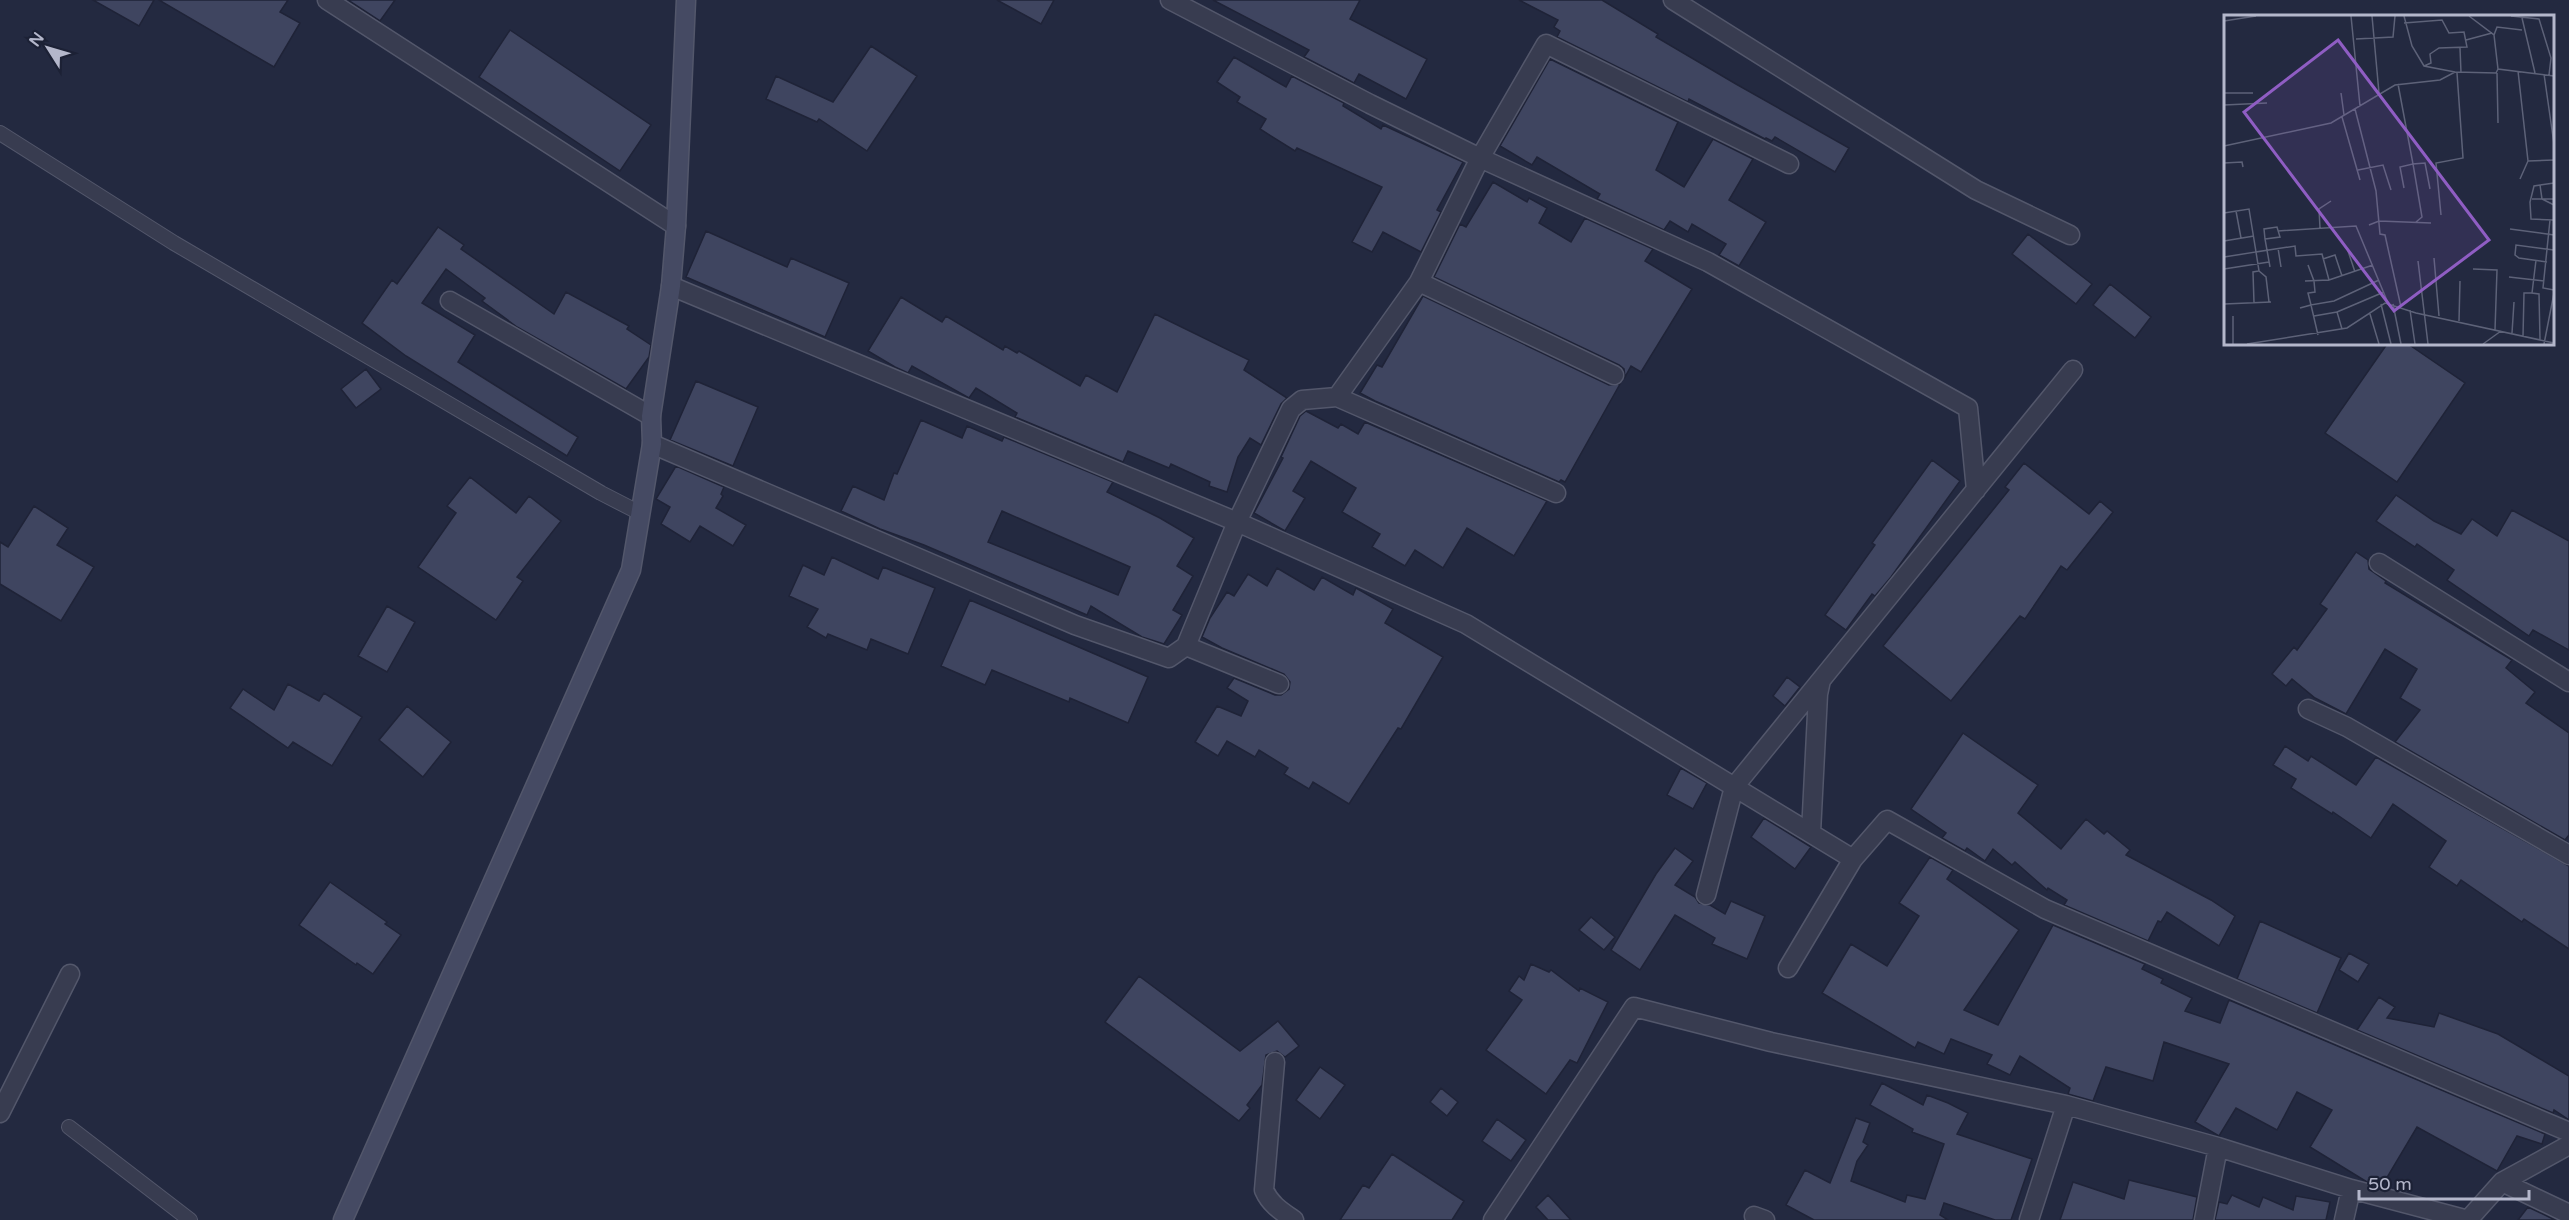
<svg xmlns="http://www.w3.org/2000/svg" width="2569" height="1220" font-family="'Varela Round',sans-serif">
	<rect width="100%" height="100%" fill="#232940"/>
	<path fill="#3f4560" stroke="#1f2337" stroke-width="1.5" fill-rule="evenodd" d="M 93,0 L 154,0 L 139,26 Z
		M 159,0 L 288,0 L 280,12 L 300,23 L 274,67 Z
		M 348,0 L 395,0 L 380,21 Z
		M 997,0 L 1054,0 L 1041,24 Z
		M 1213,0 L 1360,0 L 1350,19 L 1427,59 L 1406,99 L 1359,74 L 1354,83 L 1304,57 L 1309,50 Z
		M 1519,0 L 1602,0 L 1658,34 L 1656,37 L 1736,84 L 1849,148 L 1835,172 L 1775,137 L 1772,141 L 1766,138 L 1765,139 L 1689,99 L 1688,102 L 1557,37 L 1560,31 L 1554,27 L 1558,20 Z
		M 510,30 L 651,125 L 620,171 L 479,77 Z
		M 871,46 L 917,76 L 867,151 L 819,119 L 817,122 L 766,99 L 776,76 L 833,102 Z
		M 1234,57 L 1286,87 L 1292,76 L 1344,103 L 1343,106 L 1381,129 L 1383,125 L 1463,162 L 1437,210 L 1441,212 L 1421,252 L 1383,232 L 1372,252 L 1352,242 L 1382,187 L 1297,148 L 1295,151 L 1260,129 L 1266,119 L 1237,102 L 1240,97 L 1217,82 Z
		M 1550,59 L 1678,122 L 1656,170 L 1684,187 L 1713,139 L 1753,159 L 1729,200 L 1766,222 L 1739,266 L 1719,255 L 1726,244 L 1692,224 L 1688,232 L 1670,221 L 1664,230 L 1597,199 L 1600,194 L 1537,157 L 1532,165 L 1500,146 Z
		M 1493,182 L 1527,202 L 1529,198 L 1547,208 L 1539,223 L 1571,242 L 1585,218 L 1653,249 L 1645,261 L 1692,289 L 1641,372 L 1631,366 L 1625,377 L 1624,369 L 1619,365 L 1434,277 L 1460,224 L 1466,227 Z
		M 438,227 L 464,245 L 461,249 L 554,314 L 566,292 L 629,326 L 627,329 L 651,345 L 649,357 L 626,389 L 517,327 L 482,301 L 485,298 L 446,269 L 422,303 L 475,335 L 458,362 L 578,437 L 567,456 L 406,356 L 362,323 L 392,280 L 397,284 Z
		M 706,231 L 787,267 L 791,258 L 849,283 L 825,337 L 686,277 Z
		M 2028,234 L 2092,284 L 2076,304 L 2012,254 Z
		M 2110,284 L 2151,317 L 2135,338 L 2093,305 Z
		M 1423,296 L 1609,385 L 1620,384 L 1565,482 L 1561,480 L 1559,482 L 1375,401 L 1360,393 L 1377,365 L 1382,367 Z
		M 901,297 L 942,322 L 946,316 L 1003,350 L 1005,346 L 1017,353 L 1019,351 L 1080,386 L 1086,375 L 1117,392 L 1155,314 L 1249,360 L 1244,370 L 1287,398 L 1281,404 L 1261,445 L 1250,438 L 1238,457 L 1227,492 L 1209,486 L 1210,482 L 1171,464 L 1169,468 L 1128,451 L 1123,462 L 1015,417 L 1017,413 L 976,388 L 969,398 L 912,366 L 908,373 L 895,367 L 868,351 Z
		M 2387,344 L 2408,344 L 2465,383 L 2397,482 L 2325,433 Z
		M 366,369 L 381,389 L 356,408 L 341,389 Z
		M 696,381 L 758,407 L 733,466 L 670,440 Z
		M 1306,411 L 1338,428 L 1341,424 L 1358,434 L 1365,422 L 1547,501 L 1514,556 L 1467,528 L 1443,568 L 1415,550 L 1405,566 L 1372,547 L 1380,534 L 1342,512 L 1356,488 L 1311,461 L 1293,491 L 1305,498 L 1285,531 L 1254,513 L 1283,458 L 1281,457 L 1300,416 Z
		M 921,420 L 962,438 L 967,426 L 1002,441 L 1004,437 L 1113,482 L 1107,492 L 1160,518 L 1194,538 L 1177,566 L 1193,576 L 1173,610 L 1182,615 L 1164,644 L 1142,637 L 1091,606 L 1087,615 L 924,545 L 880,529 L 841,511 L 853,486 L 884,500 L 894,473 L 897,474 ZM 1002,511 L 1130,567 L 1118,595 L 988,542 Z
		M 1932,460 L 1960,481 L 1891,577 L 1875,596 L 1872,594 L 1846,630 L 1825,615 L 1875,545 L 1872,543 Z
		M 2024,463 L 2089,514 L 2100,501 L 2113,512 L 2067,570 L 2061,566 L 2025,619 L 2020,616 L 1951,701 L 1883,646 L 2009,490 L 2005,487 Z
		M 676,466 L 724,487 L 721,494 L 723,496 L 716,508 L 746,525 L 733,546 L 700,526 L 690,542 L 661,524 L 670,507 L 656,499 Z
		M 470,477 L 516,513 L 529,496 L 561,521 L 517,577 L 523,581 L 496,620 L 418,567 L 456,513 L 447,506 Z
		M 2396,495 L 2434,521 L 2461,534 L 2472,519 L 2497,536 L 2512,510 L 2569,541 L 2569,650 L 2533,630 L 2529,636 L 2447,580 L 2454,570 L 2417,544 L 2415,547 L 2376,521 Z
		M 34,506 L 68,528 L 57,545 L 94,567 L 61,621 L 0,584 L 0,542 L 8,547 Z
		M 2356,552 L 2368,560 L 2369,569 L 2386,581 L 2385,583 L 2512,660 L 2506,668 L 2535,692 L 2526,703 L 2569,733 L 2569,835 L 2565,840 L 2395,742 L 2420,710 L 2400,698 L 2417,669 L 2385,649 L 2346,714 L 2315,698 L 2292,679 L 2286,686 L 2272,674 L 2294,647 L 2297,650 L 2327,609 L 2320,604 Z
		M 832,557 L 878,579 L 883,567 L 935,588 L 908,654 L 871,639 L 867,650 L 828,634 L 826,638 L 807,627 L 818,609 L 789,596 L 803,565 L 824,575 Z
		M 1277,568 L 1314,590 L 1322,577 L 1353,595 L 1356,588 L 1393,609 L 1385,623 L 1443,657 L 1401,729 L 1398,728 L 1349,804 L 1313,782 L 1309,789 L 1284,774 L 1288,768 L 1259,750 L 1255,757 L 1227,741 L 1218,756 L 1195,742 L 1217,706 L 1241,716 L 1248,701 L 1227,688 L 1234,678 L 1275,695 L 1281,695 L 1289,689 L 1290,682 L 1284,674 L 1222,648 L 1202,637 L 1210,618 L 1227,592 L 1234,596 L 1248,574 L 1267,586 Z
		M 970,600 L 1148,677 L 1128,723 L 1070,698 L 1069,702 L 992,670 L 985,685 L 941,666 Z
		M 387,606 L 415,622 L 387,672 L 358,656 Z
		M 1787,677 L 1800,687 L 1785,706 L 1773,696 Z
		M 288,684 L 319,701 L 324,693 L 362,717 L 332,766 L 293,742 L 288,748 L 230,708 L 243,689 L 274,710 Z
		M 407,706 L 451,742 L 423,777 L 379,740 Z
		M 1963,733 L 2038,785 L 2018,813 L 2061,849 L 2086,819 L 2104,834 L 2107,831 L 2130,850 L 2126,855 L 2211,900 L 2235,916 L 2219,946 L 2167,912 L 2161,922 L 2158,921 L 2148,941 L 2064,905 L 2067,900 L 2048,888 L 2047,890 L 2015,862 L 2012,865 L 1993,849 L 1985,861 L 1967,848 L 1965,851 L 1942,838 L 1946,833 L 1911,809 Z
		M 2285,746 L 2308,761 L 2311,756 L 2356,785 L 2376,757 L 2569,866 L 2569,949 L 2524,919 L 2522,922 L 2461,880 L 2457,886 L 2429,867 L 2446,841 L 2393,804 L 2371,838 L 2333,812 L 2332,814 L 2291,788 L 2296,779 L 2273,765 Z
		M 1681,768 L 1707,783 L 1693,809 L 1667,795 Z
		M 1764,818 L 1811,847 L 1795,869 L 1751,837 Z
		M 1675,848 L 1693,861 L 1675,885 L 1695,897 L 1699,903 L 1710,905 L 1725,914 L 1731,901 L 1765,916 L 1747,959 L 1712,944 L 1715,938 L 1675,915 L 1640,970 L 1611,950 L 1656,874 Z
		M 1930,857 L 1953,870 L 1947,879 L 2019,930 L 1964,1010 L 1998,1025 L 2053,925 L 2145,964 L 2142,969 L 2163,979 L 2161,983 L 2192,998 L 2185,1011 L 2220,1023 L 2229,1000 L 2545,1134 L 2542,1144 L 2517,1136 L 2497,1171 L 2417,1127 L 2382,1186 L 2367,1182 L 2310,1147 L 2332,1110 L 2297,1092 L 2277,1130 L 2236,1108 L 2219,1136 L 2195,1122 L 2229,1064 L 2164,1042 L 2153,1081 L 2106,1067 L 2093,1101 L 2068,1094 L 2070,1088 L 2020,1056 L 2010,1075 L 1987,1064 L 1992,1055 L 1951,1039 L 1944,1054 L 1918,1042 L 1915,1048 L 1822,993 L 1851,944 L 1887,966 L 1919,916 L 1899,903 Z
		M 330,882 L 387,922 L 385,924 L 401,935 L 373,974 L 357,963 L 356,965 L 299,925 Z
		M 1591,917 L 1615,937 L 1604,950 L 1579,930 Z
		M 2260,921 L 2341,958 L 2317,1013 L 2237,979 Z
		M 2349,953 L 2369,964 L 2358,982 L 2339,970 Z
		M 1531,964 L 1549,972 L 1551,970 L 1579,991 L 1580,988 L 1608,1002 L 1577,1063 L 1570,1060 L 1546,1094 L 1486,1050 L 1522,1000 L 1509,991 L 1519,976 L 1524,980 Z
		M 1139,976 L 1240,1051 L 1278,1021 L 1299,1046 L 1285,1057 L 1277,1051 L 1266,1055 L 1262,1085 L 1247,1105 L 1250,1108 L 1239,1121 L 1105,1022 Z
		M 2379,997 L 2395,1007 L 2387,1018 L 2434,1027 L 2439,1013 L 2498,1034 L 2569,1076 L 2569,1120 L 2554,1110 L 2553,1113 L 2357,1030 Z
		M 1320,1067 L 1345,1085 L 1320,1119 L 1296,1100 Z
		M 1882,1083 L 1923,1105 L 1927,1095 L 1948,1103 L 1968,1113 L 1957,1134 L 2032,1159 L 2011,1220 L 1995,1220 L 1944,1203 L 1940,1215 L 1948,1220 L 1814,1220 L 1786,1205 L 1805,1170 L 1830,1183 L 1856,1118 L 1870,1123 L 1863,1142 L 1868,1145 L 1857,1161 L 1851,1181 L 1905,1202 L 1907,1195 L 1925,1199 L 1944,1144 L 1912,1132 L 1913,1129 L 1870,1105 Z
		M 1441,1088 L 1458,1102 L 1447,1116 L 1430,1102 Z
		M 1497,1119 L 1526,1140 L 1511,1161 L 1482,1141 Z
		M 1392,1154 L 1464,1201 L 1452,1220 L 1340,1220 L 1363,1185 L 1369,1188 Z
		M 2129,1180 L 2197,1197 L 2193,1220 L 2060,1220 L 2073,1182 L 2124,1199 Z
		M 1548,1195 L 1571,1220 L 1548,1220 L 1536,1207 Z
		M 2232,1195 L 2259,1207 L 2263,1197 L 2293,1210 L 2296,1196 L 2330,1202 L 2326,1220 L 2215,1220 L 2219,1202 L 2227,1204 Z
		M 2528,1207 L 2555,1220 L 2518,1220 Z"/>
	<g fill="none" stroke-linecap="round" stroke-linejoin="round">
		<defs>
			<path id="lane" d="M 0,133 L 174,243 L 601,493 L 640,513
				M 69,1127 L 190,1220"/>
			<path id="street" d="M 327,0 L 676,226
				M 1170,0 L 1370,104 L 1480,158 L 1419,282 L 1614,375
				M 1673,0 L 1976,190 L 2070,235
				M 1789,164 L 1546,44 L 1480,158 L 1708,262 L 1968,408 L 1976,490
				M 671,286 L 1237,522 L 1466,624 L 1853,859 L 1887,820 L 2045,909 L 2569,1132
				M 450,301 L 651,416
				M 1337,397 L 1419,282
				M 652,444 L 1075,625 L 1169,658 L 1186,646 L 1237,522 L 1291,409 L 1302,400 L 1337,397 L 1556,493
				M 2379,563 L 2569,682
				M 1186,646 L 1279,684
				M 2308,709 L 2347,727 L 2569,855
				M 1811,833 L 1818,694 L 1821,680
				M 1706,895 L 1734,787 L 2073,370
				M 1788,968 L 1853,859
				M 1275,1062 L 1264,1190 C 1270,1204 1281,1211 1294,1220
				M 0,1113 L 70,974
				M 2502,1182 L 2569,1214
				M 1754,1216 L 1765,1220
				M 1493,1220 L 1634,1007 L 1771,1042 L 2066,1105 L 2218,1147 L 2351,1189 L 2468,1220
				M 2029,1220 L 2066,1105
				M 2204,1220 L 2218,1147
				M 2344,1220 L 2351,1189
				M 2468,1220 L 2502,1182 L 2569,1145"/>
			<path id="secondary" d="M 343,1220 L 631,570 L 652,444 L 651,416 L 671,286 L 676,226 L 686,0"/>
		</defs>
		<use href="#lane" stroke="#53576b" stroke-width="16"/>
		<use href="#street" stroke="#53576b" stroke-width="21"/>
		<use href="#secondary" stroke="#53576b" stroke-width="21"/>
		<use href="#lane" stroke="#383c50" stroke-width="14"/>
		<use href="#street" stroke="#383c50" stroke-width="18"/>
		<use href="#secondary" stroke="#454a63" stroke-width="18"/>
	</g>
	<g transform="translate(2224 15)">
		<rect width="330" height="330" fill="#232940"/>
		<path fill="none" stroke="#5d6278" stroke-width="1.5" d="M 127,1 L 136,91M 148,1 L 155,78M 180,1 L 188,31 L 200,51 L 231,57M 245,1 L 270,20 L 274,54 L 330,61M 287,1 L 315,4 L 327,43 L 325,60M 298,3 L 311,58M 0,6 L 32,1M 180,8 L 218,5 L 225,18 L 240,17 L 243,32 L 215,33 L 206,39 L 207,48 L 200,51M 270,20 L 273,12 L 298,15M 132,24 L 169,22 L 171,1M 242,25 L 268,18M 236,33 L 237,58M 294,56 L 304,146 L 296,164M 273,58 L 274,108M 320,59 L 330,129M 174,69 L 189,149 L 176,152 L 180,173M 0,78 L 29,78M 117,78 L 120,100M 0,90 L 43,88M 131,94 L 152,176 L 156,219 L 161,220 L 177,292M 118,102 L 136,165M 0,131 L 107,108 L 171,70 L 216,65 L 231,57 L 272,58 L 274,54M 304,146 L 330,145M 0,148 L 18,147 L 19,152M 134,155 L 159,150 L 167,175M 330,168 L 310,171 L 306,187 L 307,204 L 330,205M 316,170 L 318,184 L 330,190M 308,184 L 330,184M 12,196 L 17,223M 0,198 L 25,194 L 32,237 L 0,242M 217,200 L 212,148 L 239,143 L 233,58M 326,205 L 319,273 L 330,275M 192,207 L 198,202 L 189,149 L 201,148 L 206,174M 145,210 L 155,206 L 207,208M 96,213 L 95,194 L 107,186M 286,214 L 330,220M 54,216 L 132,211 L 164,288M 41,224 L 56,222 L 53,212 L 40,214 L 41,224 L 46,252M 0,226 L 30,221M 54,233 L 57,252M 123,233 L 131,257M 210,243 L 215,301M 99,244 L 111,240 L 118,261M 312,245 L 308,278 L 315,279 L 316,324M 194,246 L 204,329M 323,247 L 295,243 L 291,240 L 292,230 L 330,235M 84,250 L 90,266 L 91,277 L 84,278 L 87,290 L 110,286 L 155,265M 0,254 L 45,247M 249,254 L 273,255 L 271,315M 35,256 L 42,262 L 45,287M 285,262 L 320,266M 81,266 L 105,265M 30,288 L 29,257 L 35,256 L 32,237 L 71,231 L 72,241 L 98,239 L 105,265 L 149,250M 0,289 L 47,287M 157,289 L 167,329M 169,289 L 177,329M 76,293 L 87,290 L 94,320M 186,295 L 191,329M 146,299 L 155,329M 9,301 L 9,329M 90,301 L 113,297M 235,306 L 236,266M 118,314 L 113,297 L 160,277M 288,318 L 290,287M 299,321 L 300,278 L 308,278M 23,329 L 123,313 L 161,288 L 192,298 L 330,328M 259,329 L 277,316M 320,329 L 330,278"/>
		<path fill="#8f5dc3" fill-opacity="0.15" stroke="#8f5dc3" stroke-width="3" d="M 114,25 L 265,225 L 170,296 L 20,97 Z"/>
		<rect width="330" height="330" fill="none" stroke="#b4b7cb" stroke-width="3"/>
	</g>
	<g transform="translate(48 48) rotate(307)" stroke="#1c2135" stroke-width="4.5" paint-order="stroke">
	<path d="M0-4.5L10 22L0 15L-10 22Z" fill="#b4b7cb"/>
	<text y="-9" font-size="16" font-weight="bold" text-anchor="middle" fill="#b4b7cb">N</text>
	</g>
	<path d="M2359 1190v9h170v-9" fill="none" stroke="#b4b7cb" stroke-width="3"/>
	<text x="2368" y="1190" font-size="18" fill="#b4b7cb" stroke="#1c2135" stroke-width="4.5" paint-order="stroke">50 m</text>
</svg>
